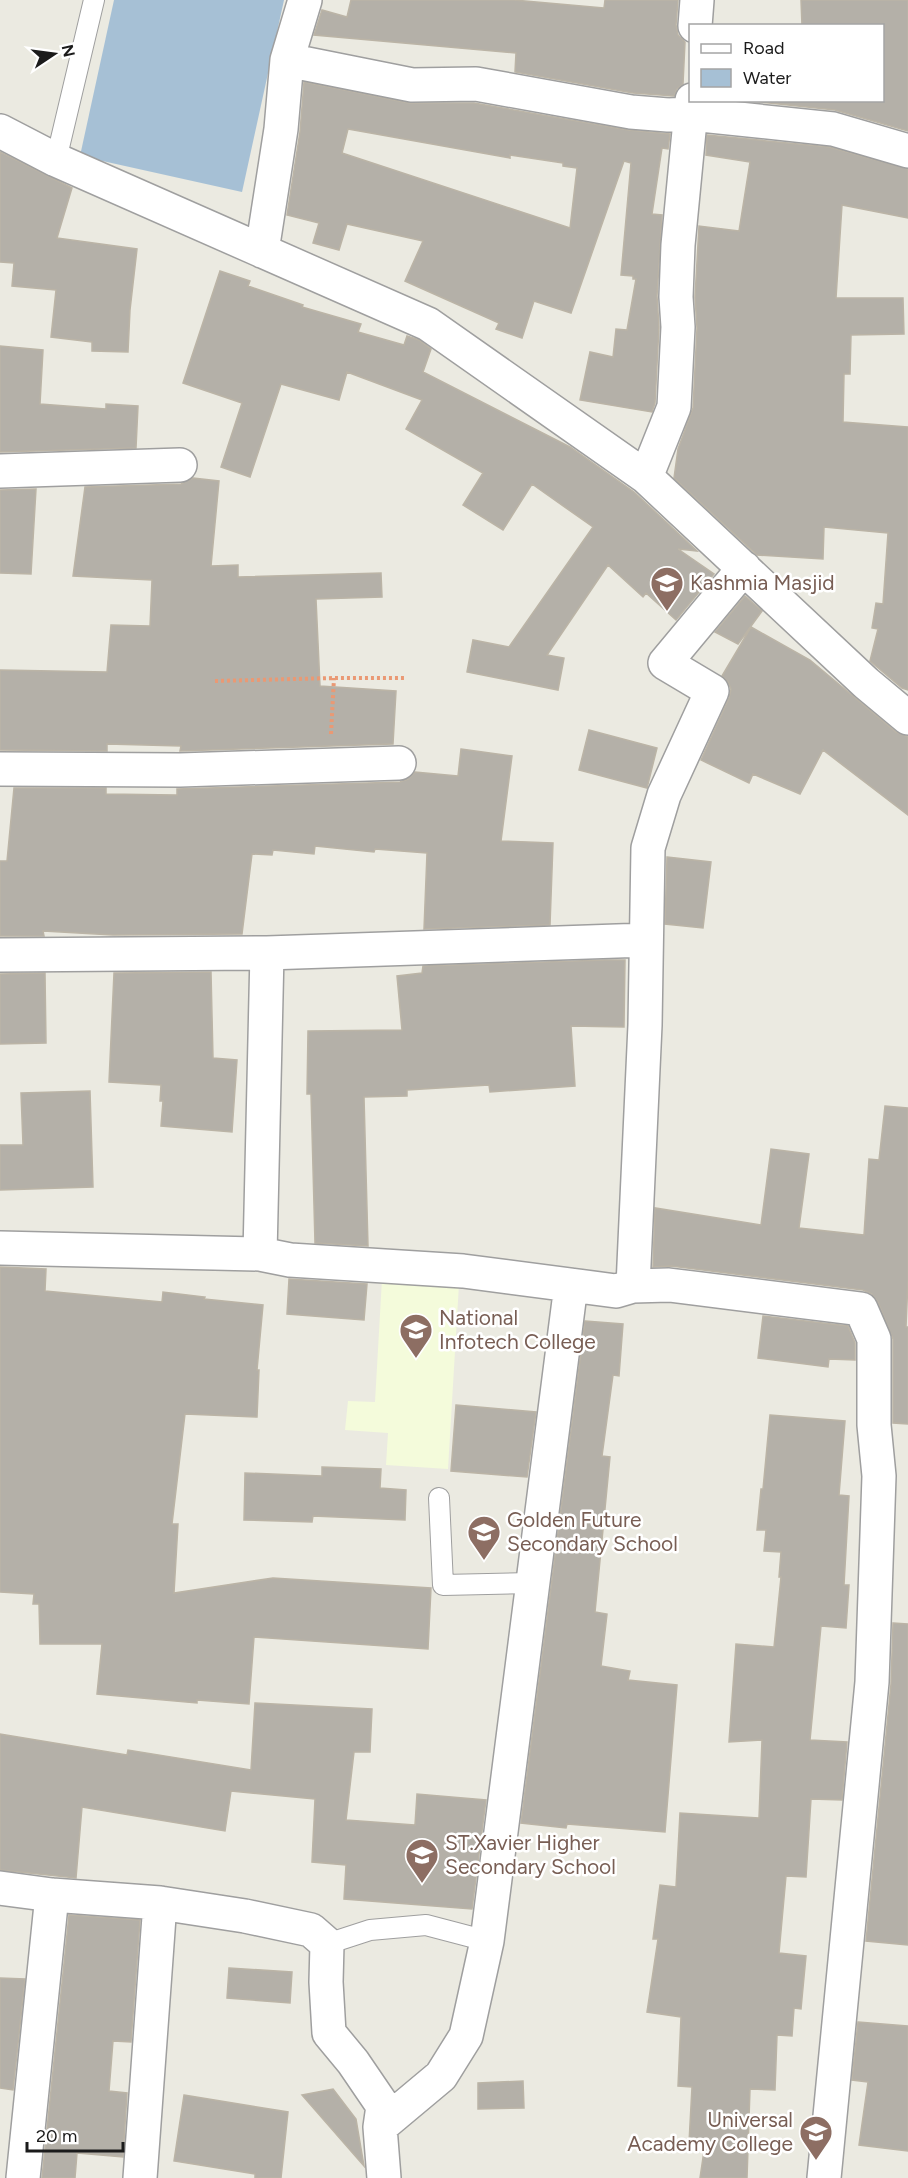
<svg xmlns="http://www.w3.org/2000/svg" width="908" height="2178" font-family="Figtree,sans-serif">
	<rect width="100%" height="100%" fill="#ebeae1"/>
	<path fill="#f4fbdb" d="M 382,1279 L 459,1284 L 448,1469 L 386,1465 L 388,1433 L 345,1430 L 348,1401 L 375,1402 Z"/>
	<path fill="#a6c0d5" d="M 114,0 L 284,0 L 242,192 L 80,156 Z"/>
	<path fill="#b4b0a8" stroke="#bbb4a6" stroke-width="1.5" fill-rule="evenodd" d="M 351,0 L 514,0 L 604,8 L 605,0 L 678,0 L 676,25 L 678,35 L 685,42 L 683,84 L 677,89 L 674,96 L 633,93 L 515,72 L 516,53 L 314,35 L 322,10 L 347,17 Z
		M 801,0 L 908,0 L 908,131 L 835,110 L 742,100 L 882,100 L 882,26 L 802,26 Z
		M 304,82 L 409,103 L 474,103 L 628,130 L 670,134 L 668,149 L 662,148 L 652,214 L 662,215 L 657,296 L 659,327 L 655,403 L 652,412 L 580,400 L 590,352 L 613,357 L 616,329 L 627,330 L 636,279 L 633,279 L 633,276 L 621,275 L 631,163 L 624,161 L 571,313 L 534,301 L 522,338 L 496,329 L 499,323 L 405,281 L 423,241 L 347,224 L 339,250 L 313,243 L 319,223 L 287,215 L 300,132 ZM 348,129 L 510,158 L 510,155 L 563,163 L 563,166 L 577,168 L 570,228 L 342,153 Z
		M 707,135 L 829,147 L 908,169 L 908,218 L 842,205 L 836,298 L 903,298 L 904,334 L 851,335 L 850,374 L 844,374 L 843,422 L 908,427 L 908,690 L 902,688 L 870,661 L 878,629 L 872,628 L 876,603 L 883,604 L 888,533 L 824,527 L 823,559 L 757,555 L 674,478 L 678,449 L 693,408 L 697,328 L 695,297 L 699,226 L 739,231 L 750,162 L 706,155 Z
		M 0,152 L 72,188 L 57,238 L 137,249 L 130,310 L 128,352 L 92,351 L 92,342 L 51,337 L 56,290 L 12,286 L 14,263 L 0,262 Z
		M 220,271 L 250,281 L 248,286 L 303,305 L 302,307 L 361,324 L 358,332 L 404,345 L 407,336 L 419,340 L 431,349 L 423,372 L 570,447 L 634,492 L 697,551 L 678,549 L 714,574 L 676,620 L 646,593 L 643,597 L 608,565 L 547,655 L 564,658 L 558,690 L 467,672 L 473,640 L 509,647 L 593,527 L 532,484 L 503,530 L 463,505 L 483,473 L 406,429 L 422,400 L 347,372 L 339,400 L 281,384 L 250,477 L 221,467 L 242,403 L 183,383 Z
		M 0,346 L 43,350 L 40,404 L 106,409 L 106,404 L 138,406 L 136,448 L 0,452 Z
		M 193,478 L 219,481 L 211,566 L 238,565 L 238,577 L 381,573 L 382,597 L 316,599 L 320,686 L 396,691 L 393,744 L 180,751 L 181,746 L 107,744 L 107,751 L 0,750 L 0,670 L 107,672 L 111,625 L 150,626 L 152,580 L 73,576 L 85,487 L 181,484 Z
		M 36,489 L 31,574 L 0,573 L 0,490 Z
		M 745,596 L 762,611 L 738,644 L 715,632 Z
		M 751,627 L 810,660 L 896,732 L 908,737 L 908,815 L 823,750 L 800,794 L 753,774 L 749,783 L 701,760 L 729,698 L 731,689 L 728,682 L 722,676 Z
		M 589,730 L 657,748 L 647,788 L 579,770 Z
		M 461,749 L 512,756 L 501,841 L 553,843 L 550,925 L 424,929 L 427,853 L 375,849 L 374,852 L 315,846 L 314,854 L 273,850 L 272,855 L 252,854 L 242,934 L 113,935 L 43,931 L 44,936 L 0,936 L 0,861 L 7,861 L 14,788 L 106,788 L 106,794 L 177,795 L 177,789 L 400,782 L 408,779 L 415,772 L 458,776 Z
		M 667,857 L 711,862 L 703,928 L 665,924 Z
		M 605,960 L 625,960 L 624,1027 L 571,1026 L 575,1086 L 490,1092 L 489,1085 L 407,1090 L 407,1096 L 364,1097 L 368,1246 L 315,1243 L 311,1094 L 307,1094 L 308,1031 L 402,1030 L 397,976 L 422,973 L 423,966 Z
		M 211,972 L 213,1058 L 237,1060 L 232,1132 L 161,1126 L 163,1101 L 160,1101 L 161,1085 L 109,1082 L 114,973 Z
		M 45,973 L 46,1043 L 0,1044 L 0,974 Z
		M 90,1091 L 93,1187 L 0,1190 L 0,1145 L 23,1145 L 21,1093 Z
		M 885,1106 L 908,1108 L 908,1280 L 906,1327 L 908,1327 L 908,1424 L 893,1423 L 893,1339 L 878,1302 L 872,1294 L 863,1290 L 671,1266 L 653,1267 L 655,1208 L 761,1225 L 771,1149 L 809,1154 L 799,1228 L 864,1235 L 869,1159 L 879,1160 Z
		M 0,1267 L 46,1269 L 45,1291 L 162,1302 L 163,1292 L 205,1297 L 204,1299 L 263,1305 L 257,1370 L 259,1370 L 257,1417 L 185,1414 L 172,1524 L 178,1524 L 174,1593 L 273,1578 L 431,1588 L 428,1649 L 254,1637 L 249,1704 L 197,1700 L 197,1703 L 97,1694 L 102,1644 L 40,1644 L 39,1604 L 33,1604 L 34,1594 L 0,1592 Z
		M 289,1279 L 367,1284 L 364,1320 L 287,1314 Z
		M 763,1316 L 848,1326 L 855,1343 L 855,1360 L 829,1359 L 828,1367 L 758,1358 Z
		M 585,1321 L 623,1324 L 619,1376 L 613,1375 L 602,1456 L 610,1457 L 595,1612 L 607,1614 L 601,1666 L 630,1671 L 628,1680 L 677,1685 L 665,1832 L 567,1824 L 566,1828 L 521,1823 Z
		M 456,1405 L 536,1412 L 527,1477 L 451,1471 Z
		M 770,1415 L 845,1421 L 839,1495 L 849,1496 L 844,1585 L 849,1585 L 846,1628 L 821,1626 L 810,1740 L 847,1742 L 842,1800 L 811,1799 L 806,1877 L 786,1876 L 779,1953 L 806,1956 L 801,2009 L 794,2008 L 792,2036 L 777,2035 L 775,2090 L 750,2089 L 747,2178 L 700,2178 L 705,2144 L 689,2143 L 692,2087 L 678,2086 L 681,2017 L 647,2012 L 658,1939 L 653,1939 L 660,1885 L 676,1887 L 680,1813 L 759,1818 L 762,1740 L 729,1742 L 736,1644 L 774,1647 L 781,1577 L 779,1577 L 781,1552 L 764,1551 L 766,1530 L 757,1530 L 761,1489 L 763,1489 Z
		M 322,1467 L 381,1469 L 380,1488 L 406,1490 L 405,1520 L 313,1516 L 312,1522 L 244,1520 L 245,1473 L 322,1476 Z
		M 893,1623 L 908,1624 L 908,1945 L 866,1941 L 891,1684 Z
		M 255,1703 L 372,1709 L 370,1752 L 354,1752 L 346,1820 L 415,1825 L 417,1794 L 486,1800 L 472,1909 L 344,1899 L 346,1865 L 312,1862 L 315,1799 L 231,1791 L 225,1831 L 82,1807 L 76,1878 L 0,1870 L 0,1734 L 127,1755 L 128,1750 L 251,1770 Z
		M 69,1915 L 140,1920 L 131,2042 L 113,2041 L 109,2091 L 127,2093 L 123,2157 L 77,2153 L 75,2178 L 42,2178 Z
		M 229,1968 L 292,1972 L 290,2003 L 227,1998 Z
		M 0,1978 L 25,1979 L 13,2090 L 0,2088 Z
		M 858,2022 L 908,2026 L 908,2151 L 859,2145 L 868,2082 L 852,2080 Z
		M 523,2081 L 524,2108 L 478,2109 L 478,2083 Z
		M 333,2089 L 356,2119 L 364,2166 L 302,2095 Z
		M 184,2095 L 288,2112 L 281,2178 L 255,2178 L 255,2174 L 174,2161 Z"/>
	<g fill="none" stroke-linecap="round" stroke-linejoin="round">
		<defs>
			<path id="service" d="M 56,160 L 94,0
				M 439,1498 L 443,1585 L 532,1583
				M 327,1944 L 370,1930 L 426,1925 L 487,1941"/>
			<path id="minor" d="M 695,26 L 697,0
				M 287,60 L 412,85 L 476,84 L 631,112 L 668,115 L 691,114 L 833,129 L 908,151
				M 0,131 L 56,160 L 428,324 L 646,477 L 866,683 L 908,718
				M 262,251 L 281,129 L 287,60 L 305,0
				M 0,471 L 180,465
				M 646,477 L 674,407 L 678,327 L 676,297 L 678,245 L 692,100
				M 0,769 L 180,770 L 399,763
				M 267,953 L 646,940
				M 0,955 L 267,953 L 260,1254
				M 0,1248 L 260,1254 L 290,1260 L 463,1271 L 616,1291 L 633,1286 L 669,1285 L 861,1309 L 874,1339 L 874,1425 L 879,1476 L 872,1682 L 824,2178
				M 633,1286 L 645,1025 L 648,848 L 664,795 L 712,691 L 665,663 L 744,568
				M 0,1888 L 52,1895 L 160,1903 L 245,1916 L 311,1930 L 327,1944 L 326,1982 L 329,2033 L 353,2062 L 383,2106 L 380,2127
				M 23,2178 L 52,1895
				M 140,2178 L 160,1903
				M 384,2178 L 380,2127 L 441,2076 L 466,2036 L 487,1941 L 571,1285"/>
		</defs>
		<use href="#service" stroke="#9f9f9f" stroke-width="22"/>
		<use href="#minor" stroke="#9f9f9f" stroke-width="36"/>
		<path stroke="#ea9974" stroke-width="4" stroke-dasharray="3 3" stroke-linecap="butt" d="M 215,681 L 334,678 L 404,678
			M 331,734 L 334,678"/>
		<use href="#service" stroke="#fff" stroke-width="20"/>
		<use href="#minor" stroke="#fff" stroke-width="33"/>
	</g>
	<defs>
		<symbol id="school-pin" viewBox="-11 -11 22 30"><path d="M0 17L-7.5 6A9.5 9.5 0 1 1 7.5 6Z" fill="#8d6e63" stroke="#fff"/><path d="M0-5L7-2L0 1L-7-2ZM-4 1L0 2.5L4 1V4Q0 6-4 4Z" fill="#fff"/></symbol>
		<symbol id="university-pin" viewBox="-11 -11 22 30"><path d="M0 17L-7.5 6A9.5 9.5 0 1 1 7.5 6Z" fill="#8d6e63" stroke="#fff"/><path d="M0-5L7-2L0 1L-7-2ZM-4 1L0 2.5L4 1V4Q0 6-4 4Z" fill="#fff"/></symbol>
	</defs>
	<g fill-rule="evenodd">
		<use href="#school-pin" x="648" y="564" width="38" height="52"/>
		<use href="#university-pin" x="397" y="1311" width="38" height="52"/>
		<use href="#school-pin" x="465" y="1513" width="38" height="52"/>
		<use href="#school-pin" x="403" y="1836" width="38" height="52"/>
		<use href="#school-pin" x="797" y="2113" width="38" height="52"/>
	</g>
	<g text-anchor="middle" stroke-width="5" stroke-linejoin="round" paint-order="stroke">
		<g font-size="21" fill="#785e54" stroke="#fff" text-anchor="start">
			<text x="690" y="590">Kashmia Masjid</text>
			<text x="439" y="1325">National<tspan x="439" dy="24">Infotech College</tspan></text>
			<text x="507" y="1527">Golden Future<tspan x="507" dy="24">Secondary School</tspan></text>
			<text x="445" y="1850">ST.Xavier Higher<tspan x="445" dy="24">Secondary School</tspan></text>
			<text x="793" y="2127" text-anchor="end">Universal<tspan x="793" dy="24">Academy College</tspan></text>
		</g>
	</g>
	<rect x="689" y="24" width="195" height="78" fill="#ffffff" stroke="#a4a4a4" stroke-width="1.5"/>
	<rect x="701" y="44" width="30" height="9" fill="#ffffff" stroke="#a4a4a4" stroke-width="1.5"/>
	<text x="743" y="54" font-size="18" fill="#1b1b1b">Road</text>
	<rect x="701" y="69" width="30" height="18" fill="#a6c0d5" stroke="#a4a4a4" stroke-width="1.5"/>
	<text x="743" y="84" font-size="18" fill="#1b1b1b">Water</text>
	<g transform="translate(54 54) rotate(77)" stroke="#ffffff" stroke-width="4.5" paint-order="stroke">
	<path d="M0-4.5L10 22L0 15L-10 22Z" fill="#1b1b1b"/>
	<text y="-9" font-size="16" font-weight="bold" text-anchor="middle" fill="#1b1b1b">N</text>
	</g>
	<path d="M27 2142v9h96v-9" fill="none" stroke="#1b1b1b" stroke-width="3"/>
	<text x="36" y="2142" font-size="18" fill="#1b1b1b" stroke="#ffffff" stroke-width="4.5" paint-order="stroke">20 m</text>
</svg>
